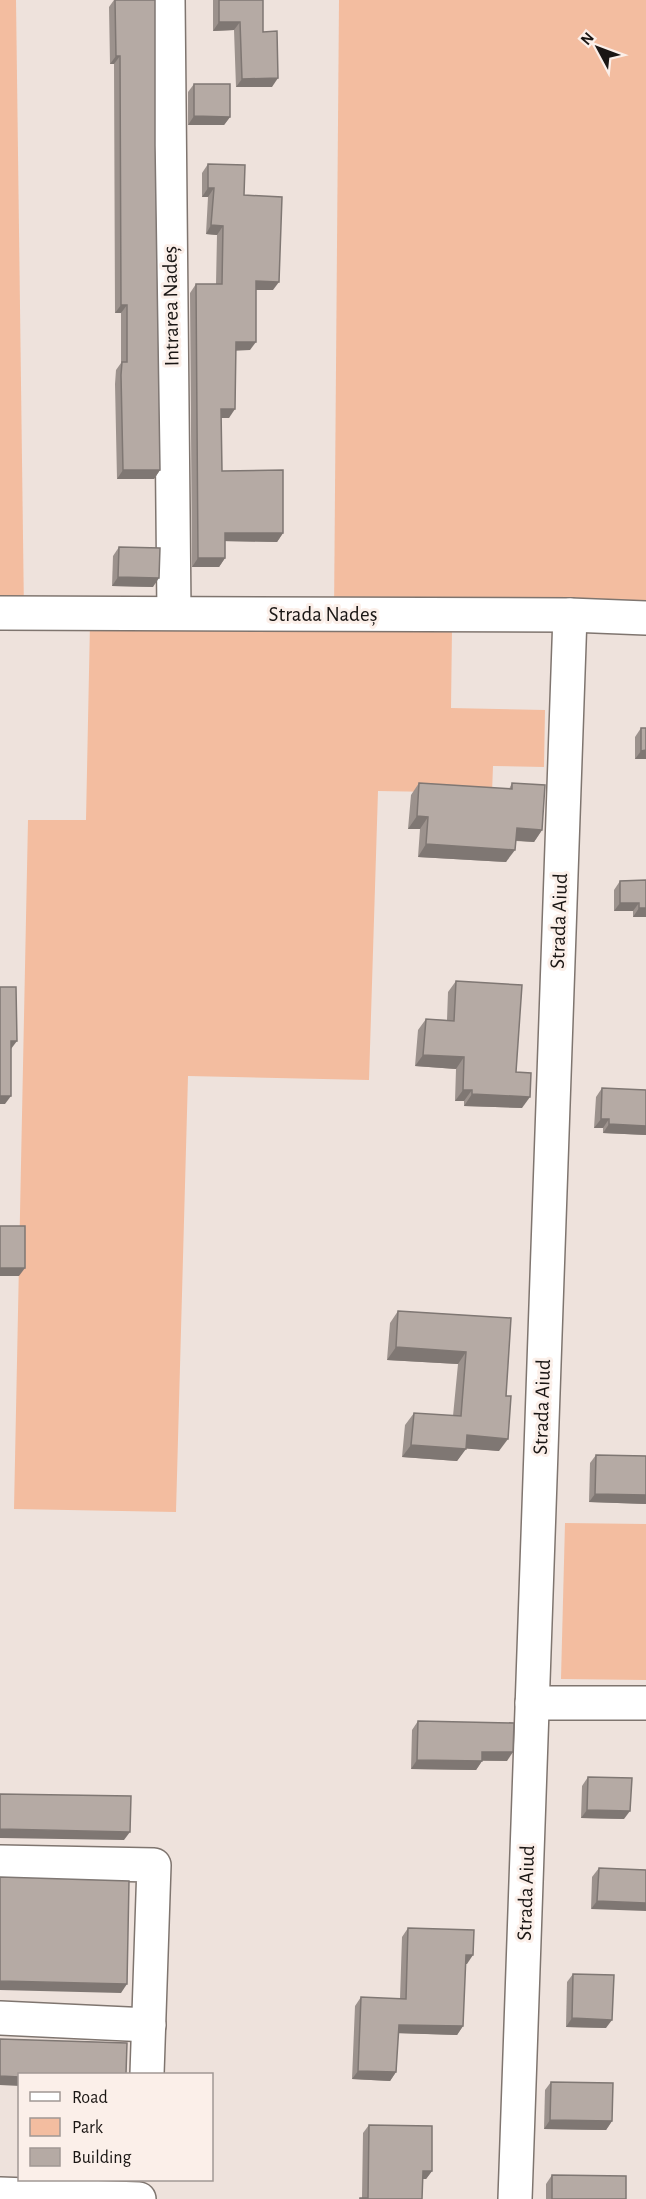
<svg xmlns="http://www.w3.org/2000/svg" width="646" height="2199" viewBox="0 0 646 2199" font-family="'Alegreya Sans',sans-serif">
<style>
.green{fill:#f3bda0}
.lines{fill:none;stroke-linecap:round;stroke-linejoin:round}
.minor-casing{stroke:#7f756f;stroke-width:36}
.minor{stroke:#fff;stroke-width:33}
.wall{fill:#9c928d}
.shaded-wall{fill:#7f7773}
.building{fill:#b5aaa4;stroke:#7f7773;stroke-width:1.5}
.labels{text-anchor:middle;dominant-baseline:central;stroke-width:6;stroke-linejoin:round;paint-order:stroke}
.street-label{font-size:21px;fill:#1a1614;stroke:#fbefe9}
</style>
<rect width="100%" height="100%" fill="#eee2dc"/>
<g class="green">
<polygon points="0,0 16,0 24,613 0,613"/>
<polygon points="339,0 646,0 646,613 334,614"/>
<polygon points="90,623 452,629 451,708 545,710 544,767 493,766 492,793 378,791 369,1080 188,1076 176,1512 14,1509 28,820 86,820"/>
<polygon points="565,1523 646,1524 646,1680 561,1679"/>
</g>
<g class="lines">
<g class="minor-casing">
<g id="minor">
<polyline points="168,0 174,613"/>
<polyline points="0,613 570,615 646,618"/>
<polyline points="532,1703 646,1703"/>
<polyline points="0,1862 154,1865 147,2074"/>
<polyline points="0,2018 149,2025"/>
<polyline points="0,2194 139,2199"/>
<polyline points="515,2199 570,615"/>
</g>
</g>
<use href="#minor" class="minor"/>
</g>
<g class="wall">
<polygon points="114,0 155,0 155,145 160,470 154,479 117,479 115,384 116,370 121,363 121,313 115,313 114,64 110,64 109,7"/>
<polygon points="213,0 263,0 263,32 272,87 236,87 234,30 213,31"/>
<polygon points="194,84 230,117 224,125 188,125 188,92"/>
<polygon points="208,164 244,195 273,290 256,290 250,350 236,350 229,418 221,418 222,471 283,533 277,542 225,541 225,558 219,567 192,567 190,293 196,284 216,284 217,235 206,234 208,197 202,197 202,173"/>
<polygon points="119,547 153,587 112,586 113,556"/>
<polygon points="641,728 646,728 646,759 635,759 635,737"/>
<polygon points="419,783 509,789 512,783 542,830 534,842 516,841 506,862 418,857 420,829 408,829 411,795"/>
<polygon points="646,880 646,917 633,917 633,911 614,911 614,890 620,881"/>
<polygon points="456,981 516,1072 522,1108 464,1106 464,1101 455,1101 456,1069 415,1066 418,1030 426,1019 447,1020 448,992"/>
<polygon points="602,1088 646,1090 646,1135 603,1133 603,1128 594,1128 596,1097"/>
<polygon points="398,1311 511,1318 499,1451 466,1448 457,1461 402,1457 405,1425 414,1413 453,1416 458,1364 387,1360 390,1323"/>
<polygon points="596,1455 646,1456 646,1504 589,1502 590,1463"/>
<polygon points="418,1721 507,1761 482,1761 476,1770 411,1769 412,1730"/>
<polygon points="588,1777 624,1819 581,1818 582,1786"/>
<polygon points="599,1868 646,1870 591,1909 592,1877"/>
<polygon points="408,1928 467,1964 465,1964 463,2026 457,2035 398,2033 396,2072 390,2081 352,2079 355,2006 361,1997 400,1999 402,1937"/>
<polygon points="573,1974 606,2028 566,2027 567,1982"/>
<polygon points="551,2082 612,2121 606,2130 544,2129 545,2090"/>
<polygon points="369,2125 432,2171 426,2179 422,2179 422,2199 359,2199 360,2198 362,2198 363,2133"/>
<polygon points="552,2175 626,2199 546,2199 546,2184"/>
</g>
<g class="shaded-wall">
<polygon points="219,22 240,22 234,30 213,31"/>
<polygon points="116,56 120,56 114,64 110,64"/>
<polygon points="278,78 272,87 236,87 242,79"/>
<polygon points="194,116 230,117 224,125 188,125"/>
<polygon points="208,188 214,188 208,197 202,197"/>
<polygon points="211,225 223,226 217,235 206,234"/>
<polygon points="256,281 279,282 273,290 250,290"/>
<polygon points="121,305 127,305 121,313 115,313"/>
<polygon points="236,342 256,342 250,350 230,351"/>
<polygon points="221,409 235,409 229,418 215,418"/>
<polygon points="123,470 160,470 154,479 117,479"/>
<polygon points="225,533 283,533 277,542 219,541"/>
<polygon points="198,558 225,558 219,567 192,567"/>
<polygon points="118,577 159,578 153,587 112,586"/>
<polygon points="646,750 646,759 635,759 641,751"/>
<polygon points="417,816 428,817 420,829 408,829"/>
<polygon points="517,828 542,830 534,842 508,840"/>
<polygon points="426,844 515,850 506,862 418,857"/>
<polygon points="620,903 639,903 633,911 614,911"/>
<polygon points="639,908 646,908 646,917 633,917"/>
<polygon points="11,1041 17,1041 11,1049"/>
<polygon points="423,1055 464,1057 456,1069 415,1066"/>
<polygon points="463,1090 472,1090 464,1101 455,1101"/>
<polygon points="472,1094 530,1097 522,1108 464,1106"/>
<polygon points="0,1096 11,1096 5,1104 0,1104"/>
<polygon points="601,1119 609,1119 603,1128 594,1128"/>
<polygon points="609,1124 646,1126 646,1135 603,1133"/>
<polygon points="0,1268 25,1268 19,1276 0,1276"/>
<polygon points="396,1347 466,1352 458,1364 387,1360"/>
<polygon points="467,1435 508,1439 499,1451 458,1448"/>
<polygon points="411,1445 466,1449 457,1461 402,1457"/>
<polygon points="595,1494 646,1495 646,1504 589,1502"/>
<polygon points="482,1752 513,1752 507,1761 476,1760"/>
<polygon points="417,1760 482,1761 476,1770 411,1769"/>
<polygon points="587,1810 630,1811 624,1819 581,1818"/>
<polygon points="0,1829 130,1832 124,1840 0,1838"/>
<polygon points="597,1901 646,1903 646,1911 591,1909"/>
<polygon points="466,1955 473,1955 467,1964 460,1964"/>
<polygon points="0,1981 127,1984 121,1993 0,1990"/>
<polygon points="572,2018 612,2020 606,2028 566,2027"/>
<polygon points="399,2025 463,2026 457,2035 393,2033"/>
<polygon points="358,2071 396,2072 390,2081 352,2079"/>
<polygon points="0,2076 20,2077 20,2086 0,2085"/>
<polygon points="550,2120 612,2121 606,2130 544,2129"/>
<polygon points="423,2171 432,2171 426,2179 417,2179"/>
</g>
<g class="building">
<polygon points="115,0 155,0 155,145 160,470 123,470 121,375 122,362 127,362 127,305 121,305 120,56 116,56"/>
<polygon points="219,0 263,0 263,32 277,31 278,78 242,79 240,22 219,22"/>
<polygon points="194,84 230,84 230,117 194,116"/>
<polygon points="208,164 245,165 244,195 282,197 279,282 256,281 256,342 236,342 235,409 221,409 222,471 283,470 283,533 225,533 225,558 198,558 196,284 222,284 223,226 211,225 214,188 208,188"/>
<polygon points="119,547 160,548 159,578 118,577"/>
<polygon points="641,728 646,728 646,750 641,751"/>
<polygon points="419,783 512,789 512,783 545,785 542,830 517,828 515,850 426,844 428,817 417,816"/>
<polygon points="646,880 646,908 639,908 639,903 620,903 620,881"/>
<polygon points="456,981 522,985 516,1072 531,1073 530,1097 472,1094 472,1090 463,1090 464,1057 423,1055 426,1019 454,1021"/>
<polygon points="0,987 16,987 17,1041 11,1041 11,1096 0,1096"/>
<polygon points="602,1088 646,1090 646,1126 609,1124 609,1119 601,1119"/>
<rect x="0" y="1226" width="25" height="42"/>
<polygon points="398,1311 511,1318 506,1396 511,1396 508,1439 467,1435 466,1449 411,1445 414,1413 461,1416 466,1352 396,1347"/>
<polygon points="596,1455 646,1456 646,1495 595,1494"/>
<polygon points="418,1721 514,1723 513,1752 482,1752 482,1761 417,1760"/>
<polygon points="588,1777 632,1778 630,1811 587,1810"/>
<polygon points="0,1794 131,1796 130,1832 0,1829"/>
<polygon points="599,1868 646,1870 646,1903 597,1901"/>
<polygon points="0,1877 129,1881 127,1984 0,1981"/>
<polygon points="408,1928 474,1930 473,1955 466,1955 463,2026 399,2025 396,2072 358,2071 361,1997 406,1999"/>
<polygon points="573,1974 614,1975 612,2020 572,2018"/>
<polygon points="0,2039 127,2043 126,2074 20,2074 20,2077 0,2076"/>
<polygon points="551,2082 613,2083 612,2121 550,2120"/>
<polygon points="369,2125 432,2126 432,2171 423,2171 422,2199 360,2199 360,2198 368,2198"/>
<polygon points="552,2175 626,2176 626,2199 552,2199"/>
</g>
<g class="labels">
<g class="street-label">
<text transform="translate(171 306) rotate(-91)">Intrarea Nadeș</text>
<text x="323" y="614">Strada Nadeș</text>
<text transform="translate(559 921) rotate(-88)">Strada Aiud</text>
<text transform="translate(542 1407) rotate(-88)">Strada Aiud</text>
<text transform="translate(526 1893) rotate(-88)">Strada Aiud</text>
</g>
</g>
<rect x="18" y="2073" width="195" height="108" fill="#fbefe9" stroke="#a19894" stroke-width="1.5"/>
<rect x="30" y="2092" width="30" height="9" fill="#ffffff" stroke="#a19894" stroke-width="1.5"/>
<text x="72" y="2103" font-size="18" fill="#1a1614">Road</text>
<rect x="30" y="2118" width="30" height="18" fill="#f3bda0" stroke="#a19894" stroke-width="1.5"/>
<text x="72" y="2133" font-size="18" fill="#1a1614">Park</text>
<rect x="30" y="2148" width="30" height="18" fill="#b5aaa4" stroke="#a19894" stroke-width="1.5"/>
<text x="72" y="2163" font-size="18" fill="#1a1614">Building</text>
<g transform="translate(598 48) rotate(311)" stroke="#fbefe9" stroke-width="4.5" paint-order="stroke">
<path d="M0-4.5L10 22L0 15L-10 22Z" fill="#1a1614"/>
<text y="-9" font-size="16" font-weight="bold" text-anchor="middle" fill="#1a1614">N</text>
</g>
</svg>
